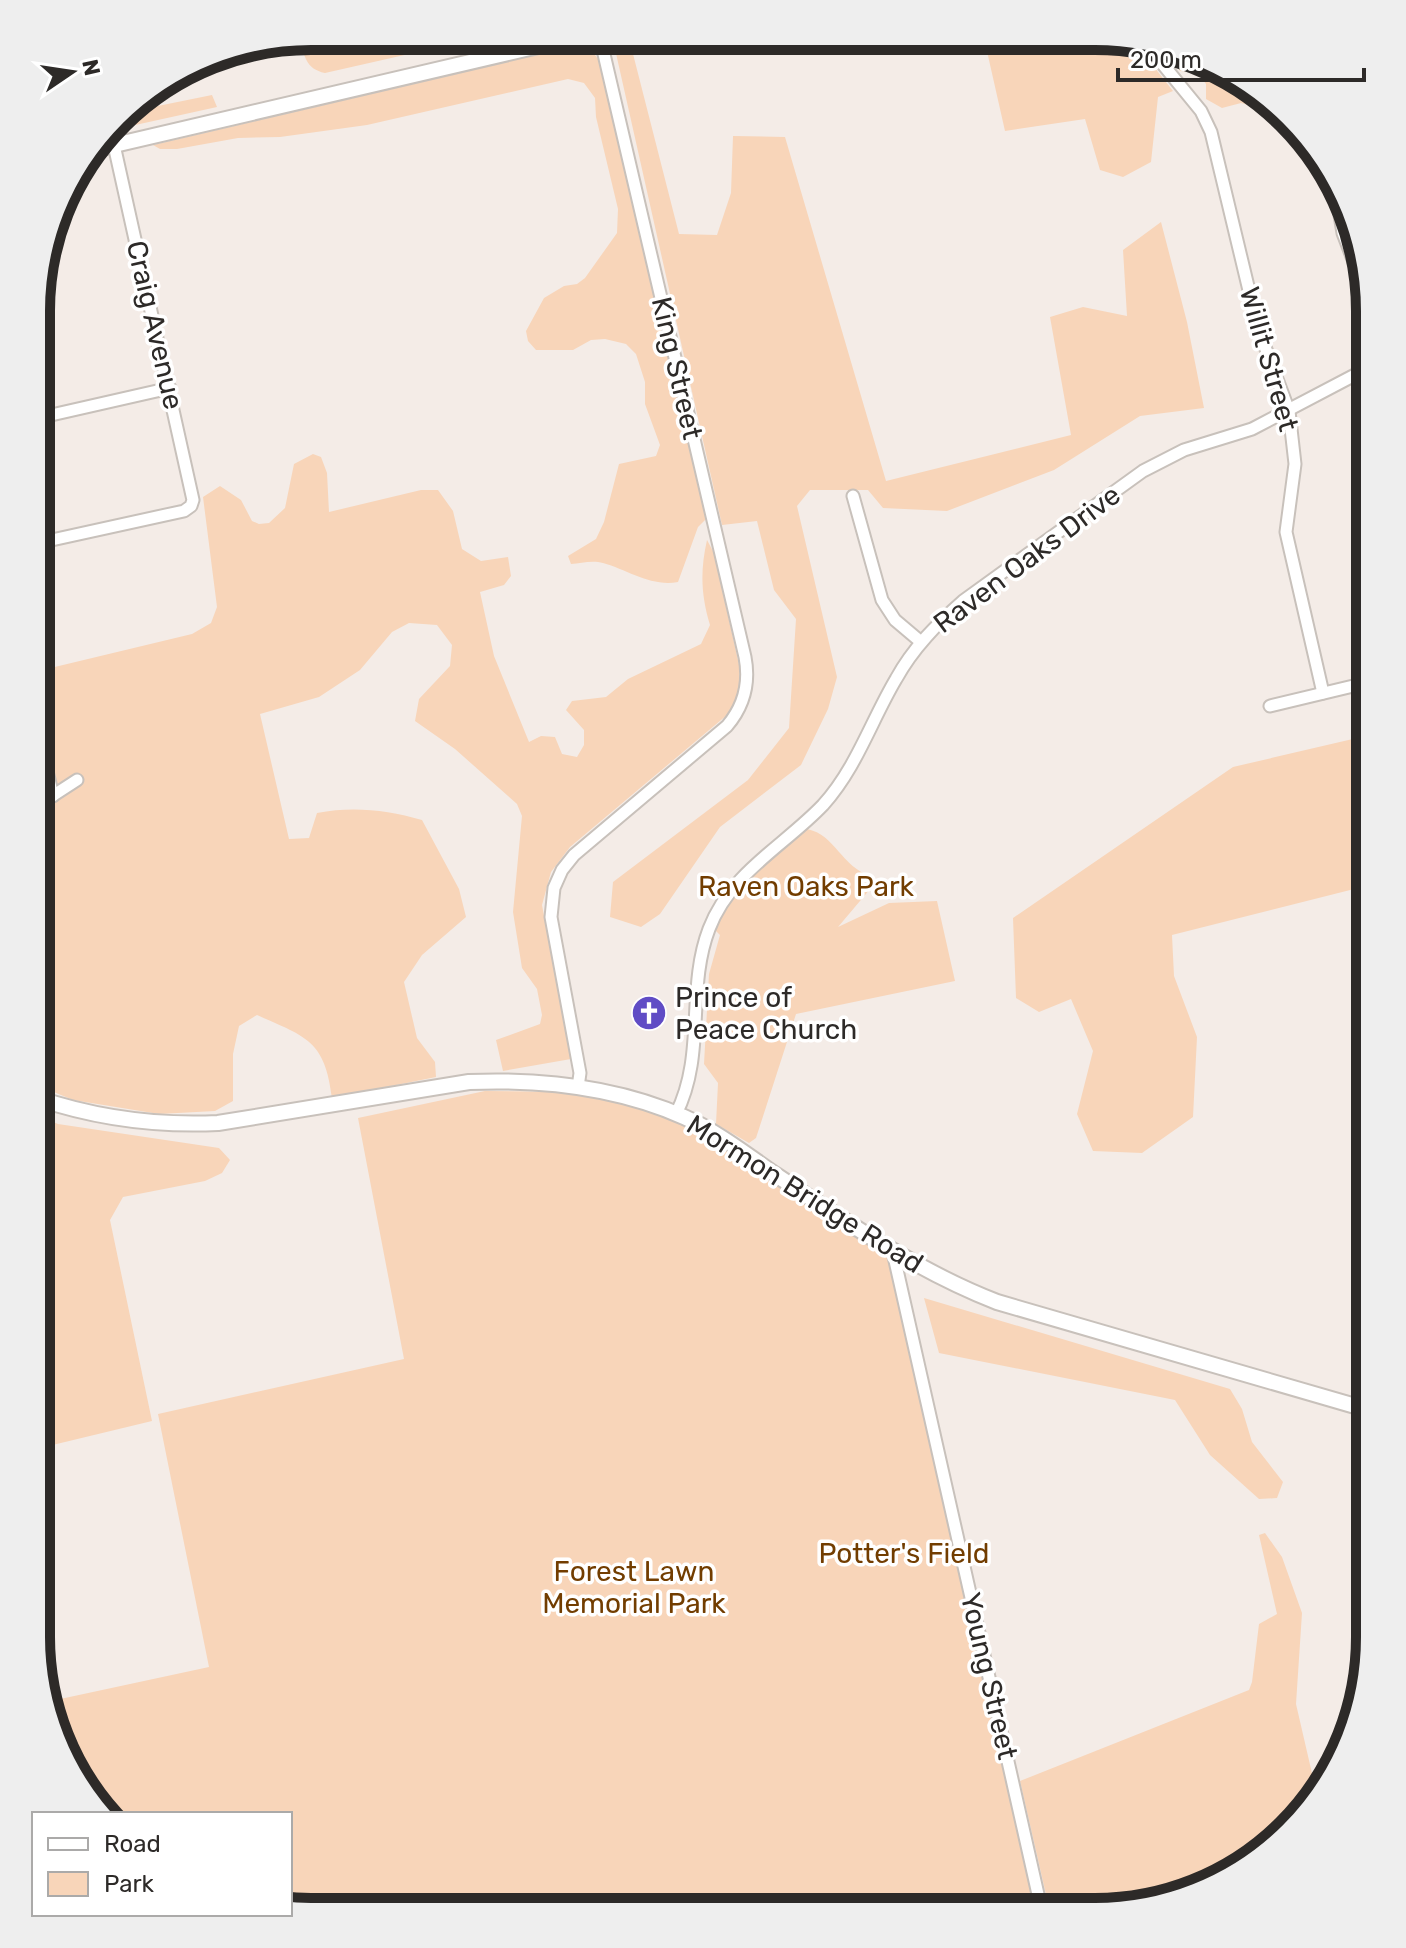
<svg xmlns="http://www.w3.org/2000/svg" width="1406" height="1948" viewBox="0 0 1406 1948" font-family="Rubik,sans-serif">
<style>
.green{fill:#f8d5b9}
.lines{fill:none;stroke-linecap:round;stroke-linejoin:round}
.minor-casing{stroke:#c8c1bb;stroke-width:15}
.major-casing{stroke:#c8c1bb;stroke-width:18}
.minor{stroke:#fff;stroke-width:11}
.major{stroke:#fff;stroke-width:14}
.labels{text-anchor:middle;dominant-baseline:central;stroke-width:7;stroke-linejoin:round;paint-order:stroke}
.street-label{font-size:28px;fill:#2d2a28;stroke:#fff}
.park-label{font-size:28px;fill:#723d00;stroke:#fff}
.poi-label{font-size:28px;fill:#2d2a28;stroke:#fff;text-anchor:start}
.rim{fill:none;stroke:#2d2a28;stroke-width:10}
</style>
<rect width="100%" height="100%" fill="#f4ece7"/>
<g class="green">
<path d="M311 36 484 37 325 73C306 69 304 56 300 38Z"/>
<polygon points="625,37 678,37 632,50 679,234 717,235 731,193 733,136 785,137 886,481 1071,435 1050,317 1083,307 1127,316 1123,250 1161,222 1187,322 1204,408 1140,416 1054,470 947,511 883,508 868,490 810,490 797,506 837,677 828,709 801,765 720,827 660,914 641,927 610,917 613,882 748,780 789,728 796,619 774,590 757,521 722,525 613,40"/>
<polygon points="984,38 1132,39 1173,91 1158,97 1151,162 1123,177 1100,170 1085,119 1005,131"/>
<path d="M582 44 587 45 602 64 707 518 698 527 678 582C651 587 628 570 603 563 593 560 581 563 571 564L568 556 596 539 604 522 619 464 656 456 660 445 645 404V382L636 354 626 344 605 339 591 340 573 350H536L528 341 526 331 544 298 564 286 577 284 585 278 617 233 618 209 596 117 595 98 584 83 568 79 367 125 280 137 238 138 177 149H160L153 145Z"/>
<polygon points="1169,54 1262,93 1279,113 1241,103 1222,108 1206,99 1206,84 1197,72 1180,71"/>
<polygon points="212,95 217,107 108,131 127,108 143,109"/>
<path d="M313 454 321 457 327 473 329 512 421 490H438L453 511 462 549 481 561 508 557 511 576 504 585 480 592 494 656 529 742 541 736 555 737 562 754 577 757 584 745V730L566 710 572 701 606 697 628 679 701 644 710 625C701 595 700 571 707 540L714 553 740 669 739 697 727 715 570 847 551 872 542 905 571 1059 503 1071 496 1040 540 1024 542 1015 537 989 522 968 513 912 522 816 517 804 455 749 415 721 419 699 450 666 452 645 437 625 409 623 392 632 360 670 319 697 260 714 289 839 309 838 317 813C353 806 387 810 422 820L459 889 466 917 422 955 404 982 417 1038 435 1062 436 1077 332 1098C325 1040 306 1037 257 1015L239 1026 233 1054V1101L215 1111 159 1114 73 1100 37 1085 38 671 192 634 211 623 217 607 203 497 220 486 241 500 252 521 259 524 269 523 285 508 294 464Z"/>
<polygon points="1370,735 1370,885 1172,935 1174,976 1197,1037 1193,1117 1142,1153 1093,1151 1077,1114 1093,1051 1071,999 1039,1012 1016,998 1013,918 1233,767"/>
<path d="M807 829C836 835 841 867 871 876V888L838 927 889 903 937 901 955 981 796 1014 756 1138 749 1143 716 1124 718 1083 704 1064 709 974 720 935 714 929C736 882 768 858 807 829Z"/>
<polygon points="485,1091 566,1092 632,1105 702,1132 890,1258 1037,1912 290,1910 290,1814 113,1814 64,1758 51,1701 209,1667 158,1414 404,1359 358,1118"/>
<polygon points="37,1115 58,1124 219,1148 230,1160 222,1173 205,1181 123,1197 110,1220 152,1421 36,1449"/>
<polygon points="924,1298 1230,1389 1242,1409 1252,1442 1283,1482 1277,1498 1259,1499 1210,1455 1175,1400 939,1353"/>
<polygon points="1265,1533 1282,1557 1302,1613 1296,1704 1317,1795 1216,1884 1095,1912 1050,1912 1020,1781 1249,1690 1252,1682 1259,1624 1277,1614 1259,1535"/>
</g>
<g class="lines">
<g class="minor-casing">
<g id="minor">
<polyline points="1147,45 1201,111 1211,132 1258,328 1289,411 1295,464 1286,532 1323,693"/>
<polyline points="1334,180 1343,233 1365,291"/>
<polyline points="38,418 170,388"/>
<polyline points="853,496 882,600 895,620 921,642"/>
<polyline points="38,543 184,511 191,506 193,500 114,145"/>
<polyline points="1270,706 1370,682"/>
<polyline points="38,734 53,796"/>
<polyline points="37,806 77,780"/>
<path d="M578 1087 580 1073 551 917 554 888 562 870 574 855 727 726C744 706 750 683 745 657L600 37"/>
<path d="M676 1114C706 1055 686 989 709 929 730 873 784 846 823 805 857 767 871 721 896 679 913 648 937 624 963 601L1143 471 1184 450 1252 429 1370 367"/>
<polyline points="893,1252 1042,1912"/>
</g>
</g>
<g class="major-casing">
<g id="major">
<polyline points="93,150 577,37"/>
<path d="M37 1098C96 1118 155 1126 218 1123L469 1082C542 1079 616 1087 684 1117 716 1131 747 1155 776 1175 848 1223 917 1271 997 1302L1369 1410"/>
</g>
</g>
<use href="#minor" class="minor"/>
<use href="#major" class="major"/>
</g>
<defs>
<g id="church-disc" transform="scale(1.8)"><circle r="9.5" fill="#604cc5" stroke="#fff"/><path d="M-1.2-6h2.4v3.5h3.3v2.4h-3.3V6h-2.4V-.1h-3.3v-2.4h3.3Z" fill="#fff"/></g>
</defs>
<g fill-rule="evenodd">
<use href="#church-disc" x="649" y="1013"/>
</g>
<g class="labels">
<g class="street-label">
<text transform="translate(155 325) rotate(77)">Craig Avenue</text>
<text transform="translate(1269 359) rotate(74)">Willit Street</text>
<text transform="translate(677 368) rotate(77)">King Street</text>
<text transform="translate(1027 559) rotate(-37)">Raven Oaks Drive</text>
<text transform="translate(805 1194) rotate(32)">Mormon Bridge Road</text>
<text transform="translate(989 1676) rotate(77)">Young Street</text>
</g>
<g class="park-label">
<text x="806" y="886">Raven Oaks Park</text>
<text x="904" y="1553">Potter's Field</text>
<text x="634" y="1571">Forest Lawn<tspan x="634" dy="32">Memorial Park</tspan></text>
</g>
<g class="poi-label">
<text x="675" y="997">Prince of<tspan x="675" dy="32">Peace Church</tspan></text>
</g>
</g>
<path d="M0 0H1406V1948H0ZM311 50H1095A261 261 0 0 1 1356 311V1637A261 261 0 0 1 1095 1898H311A261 261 0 0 1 50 1637V311A261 261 0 0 1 311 50Z" fill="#eee" fill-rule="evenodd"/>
<path class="rim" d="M311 50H1095A261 261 0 0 1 1356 311V1637A261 261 0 0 1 1095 1898H311A261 261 0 0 1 50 1637V311A261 261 0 0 1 311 50Z"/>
<rect x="32" y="1812" width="260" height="104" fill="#ffffff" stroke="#abaaa9" stroke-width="2"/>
<rect x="48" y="1838" width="40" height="12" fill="#ffffff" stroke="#abaaa9" stroke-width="2"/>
<text x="104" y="1852" font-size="24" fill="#2d2a28">Road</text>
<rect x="48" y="1872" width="40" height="24" fill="#f8d5b9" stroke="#abaaa9" stroke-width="2"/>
<text x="104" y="1892" font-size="24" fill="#2d2a28">Park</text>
<g transform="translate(72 72) rotate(77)" stroke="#ffffff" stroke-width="6" paint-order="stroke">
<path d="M0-6L14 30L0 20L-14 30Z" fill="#2d2a28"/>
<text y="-12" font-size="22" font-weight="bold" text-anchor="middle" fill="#2d2a28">N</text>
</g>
<path d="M1118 68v12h246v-12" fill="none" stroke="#2d2a28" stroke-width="4"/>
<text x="1130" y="68" font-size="24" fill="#2d2a28" stroke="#ffffff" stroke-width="6" paint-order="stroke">200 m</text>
</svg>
